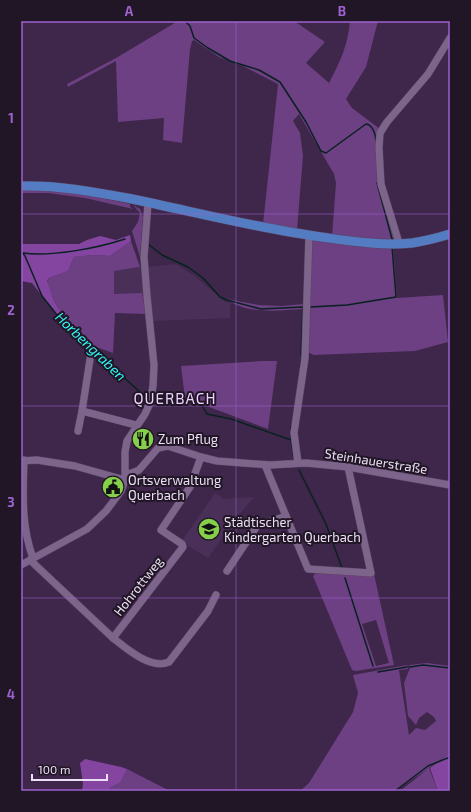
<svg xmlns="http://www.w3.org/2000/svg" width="471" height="812" viewBox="0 0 471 812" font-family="'Exo 2',sans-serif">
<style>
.built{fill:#4a2f58}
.green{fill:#6d3f83;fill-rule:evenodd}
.forest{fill:#8445a1}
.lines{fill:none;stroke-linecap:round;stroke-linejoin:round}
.stream{stroke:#082120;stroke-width:1.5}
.minor-casing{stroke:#594562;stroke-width:8}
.major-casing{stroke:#594562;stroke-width:10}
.minor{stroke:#7d648b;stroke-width:7}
.major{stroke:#547cc3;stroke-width:9}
.grid{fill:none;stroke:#9d62cf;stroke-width:1;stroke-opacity:0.55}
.labels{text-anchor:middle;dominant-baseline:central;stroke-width:4;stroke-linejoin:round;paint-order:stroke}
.poi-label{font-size:13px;fill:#eddff5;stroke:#201625;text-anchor:start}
.street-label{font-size:13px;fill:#eddff5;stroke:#201625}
.water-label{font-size:14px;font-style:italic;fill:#30f8f6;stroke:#201625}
.quarter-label{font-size:15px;letter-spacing:1px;fill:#eed2fe;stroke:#201625}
.neatline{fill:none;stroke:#9d62cf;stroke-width:1.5}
.grid-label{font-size:13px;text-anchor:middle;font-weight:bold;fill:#9d62cf}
</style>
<rect width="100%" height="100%" fill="#3e274a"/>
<g class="built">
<polygon points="176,264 196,277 225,302 232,303 230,306 230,318 153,321 146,314 114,294 113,270"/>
<polygon points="215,493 224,499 254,497 237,517 208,558 181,542"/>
</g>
<g class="green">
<path d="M178 21H279L281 22 283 21H294L325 42 306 63 329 83C340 62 348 45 350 21H378L366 67 346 99 352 108 380 129 377 152 394 233 393 238 390 241 332 236 336 183 334 174 299 114 293 121 300 133 303 156 297 230 263 224 278 84 243 66 219 57 194 40 192 41 190 49 182 143 163 140 164 118 118 122 116 61 68 87 67 84 116 58Z"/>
<polygon points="21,188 78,193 130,204 130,207 133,209 85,198 48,193 21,193"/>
<polygon points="133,205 140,209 143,217 140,257 132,231 138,222 140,213"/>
<polygon points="313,239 393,246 397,298 443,295 448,342 415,351 314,355 307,352 311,241"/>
<polygon points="131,241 140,267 114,271 114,294 142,293 146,314 115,313 113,353 96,347 63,315 54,301 47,282 49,278 68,271 74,257 93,255 110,256"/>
<path d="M227 299 259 305 282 306 303 304 302 309C279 311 244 314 227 299Z"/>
<polygon points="263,361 277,361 268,429 185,398 181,366"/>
<path d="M316 573 374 574 394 665 356 671 352 670 313 576ZM376 620 389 663 376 666 362 624Z"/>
<polygon points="427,663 450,666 450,753 429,768 438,791 400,791 429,768 395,791 300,791 309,783 353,712 358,693 353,675 407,665 408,669 399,670 409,735 416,728 425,730 436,721 434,717 427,712 419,718 416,725 408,716 404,683 410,668 409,665"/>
<polygon points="127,769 170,791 108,791 111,787 120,783"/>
</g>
<g class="forest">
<polygon points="130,235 131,241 110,256 93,255 74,257 68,271 49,278 47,281 54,301 63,315 96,347 85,344 68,329 32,283 21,281 21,242 23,244 79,244 87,240 100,236 116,240"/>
<polygon points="450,753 450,791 438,791 430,768"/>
<polygon points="85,759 121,767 127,769 120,783 111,787 108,791 82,791 83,784 80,763"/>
</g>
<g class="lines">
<g class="stream">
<path d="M185 21 190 26 194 38 208 48 230 61 259 70 280 82 306 122 321 151 326 153 366 124C373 125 375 133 376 140"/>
<polyline points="377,183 392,239"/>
<polyline points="148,244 162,255 188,267 203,278 220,297 227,300 261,309 303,307 301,355"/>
<polyline points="21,251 25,256 42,296 65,325 92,348 143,395"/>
<path d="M23 253C51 257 98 248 125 239"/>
<polyline points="310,307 347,305 396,297 392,246"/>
<polyline points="300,367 301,361"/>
<polyline points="154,401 173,406 190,398 199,400 207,414 231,419 291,440 294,458"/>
<polyline points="291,440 291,426"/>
<polyline points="299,470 326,524 342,568"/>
<polyline points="345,578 373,666"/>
<polyline points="410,667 423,665 450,668"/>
<polyline points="378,672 407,667"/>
<polyline points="395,791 428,766 450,757"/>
</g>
<g class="minor-casing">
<g id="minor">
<polyline points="399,243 381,184 379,148 380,133 387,122 428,74 450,38"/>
<polyline points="91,353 82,411 136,425"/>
<polyline points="78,431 82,411"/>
<path d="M24 460C23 494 21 526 33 558"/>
<polyline points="21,461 37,460 75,466 125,480"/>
<polyline points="298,463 294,433 305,358 309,235"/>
<polyline points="265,465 286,516 308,569 371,573 348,467"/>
<polyline points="126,474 132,473 139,470 158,448 168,446 201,457 217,461 270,465 306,463 348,467 450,485"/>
<polyline points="30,560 113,638 183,547 182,544 161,530 190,487 201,457"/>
<polyline points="21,565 87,529 106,511 121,491 125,480 125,452 127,441 145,414 150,403 153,386 154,365 147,296 144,257 148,203"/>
<polyline points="227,571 257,526 286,516"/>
<path d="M113 638C127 649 151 670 169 662L208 611 216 595"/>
</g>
</g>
<g class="major-casing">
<path id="major" d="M21 186C59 185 95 192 132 199 195 212 257 228 321 237 351 241 381 246 412 243 425 241 437 238 450 234"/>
</g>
<use href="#minor" class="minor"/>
<use href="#major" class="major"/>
</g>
<path class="grid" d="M236 21V791M21 214H450M21 406H450M21 598H450"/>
<defs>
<g id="restaurant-disc" transform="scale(1.15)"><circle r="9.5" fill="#86cf4b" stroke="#201625"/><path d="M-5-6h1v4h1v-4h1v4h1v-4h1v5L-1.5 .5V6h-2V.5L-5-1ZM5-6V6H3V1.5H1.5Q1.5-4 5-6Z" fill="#111"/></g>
<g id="civic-disc" transform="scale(1.15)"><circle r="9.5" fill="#86cf4b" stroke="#201625"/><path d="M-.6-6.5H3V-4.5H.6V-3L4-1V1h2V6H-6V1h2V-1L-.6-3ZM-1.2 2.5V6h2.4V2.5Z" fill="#111"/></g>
<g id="school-disc" transform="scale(1.15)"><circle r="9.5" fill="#86cf4b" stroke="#201625"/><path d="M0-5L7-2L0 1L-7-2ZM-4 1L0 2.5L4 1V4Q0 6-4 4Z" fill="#111"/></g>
</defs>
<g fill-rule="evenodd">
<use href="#restaurant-disc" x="143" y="439"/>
<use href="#civic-disc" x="113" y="487"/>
<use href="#school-disc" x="209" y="529"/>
</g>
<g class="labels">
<g class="poi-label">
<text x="158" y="439">Zum Pflug</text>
<text x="128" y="480">Ortsverwaltung<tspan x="128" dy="15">Querbach</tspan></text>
<text x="224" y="522">Städtischer<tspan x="224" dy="15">Kindergarten Querbach</tspan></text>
</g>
<g class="street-label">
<text transform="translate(376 461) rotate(9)">Steinhauerstraße</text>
<text transform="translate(138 586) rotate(-52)">Hohrottweg</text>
</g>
<g class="water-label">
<text transform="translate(91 346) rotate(44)">Horbengraben</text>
</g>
<g class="quarter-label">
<text x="175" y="398">QUERBACH</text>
</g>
</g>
<rect width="471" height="812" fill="none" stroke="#201625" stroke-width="44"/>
<path d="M32 774v6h75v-6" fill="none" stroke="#eddff5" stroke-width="2"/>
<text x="38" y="774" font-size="12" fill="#eddff5" stroke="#201625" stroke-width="3" paint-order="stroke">100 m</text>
<rect x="22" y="22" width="427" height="768" class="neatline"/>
<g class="grid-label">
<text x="129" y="16">A</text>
<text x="342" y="16">B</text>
<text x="11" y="123">1</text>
<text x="11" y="315">2</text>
<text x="11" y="507">3</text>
<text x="11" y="699">4</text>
</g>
</svg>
